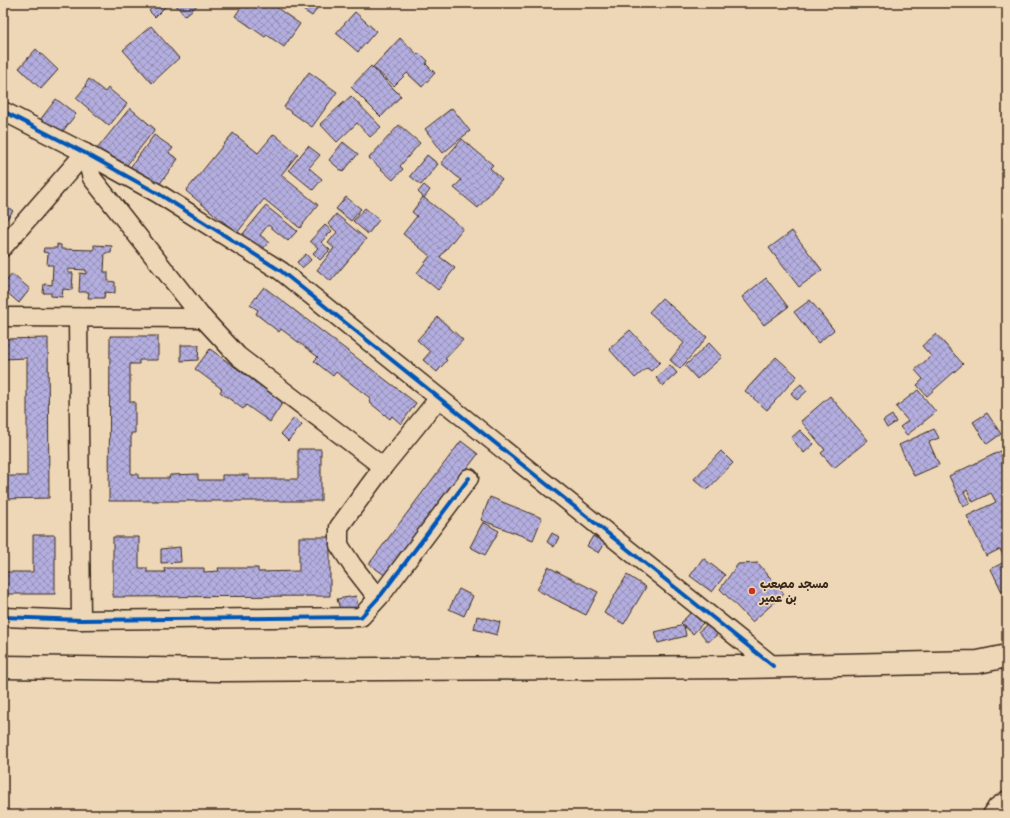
<svg xmlns="http://www.w3.org/2000/svg" width="1010" height="818" viewBox="0 0 1010 818" font-family="'Balsamiq Sans','Playpen Sans Arabic',sans-serif">
<style>
.building{fill:url(#building-cross-hatch);stroke:#3b2a1e}
.lines{fill:none;stroke-linecap:round;stroke-linejoin:round}
.minor-casing{stroke:#3b2a1e;stroke-width:21}
.secondary-casing{stroke:#3b2a1e;stroke-width:25}
.minor{stroke:#eed7b6;stroke-width:18}
.secondary{stroke:#eed7b6;stroke-width:22}
.cycleway-casing{stroke:#eed7b6;stroke-width:6}
.cycleway{stroke:#0057b8;stroke-width:4}
.poi-dot{fill:#c8321e;stroke:#eed7b6;stroke-width:1.5}
.labels{text-anchor:middle;dominant-baseline:central;stroke-width:3.5;stroke-linejoin:round;paint-order:stroke}
.poi-label{font-size:12px;font-weight:bold;fill:#3b2a1e;stroke:#eed7b6;text-anchor:start}
</style>
<defs>
<pattern id="building-cross-hatch" width="8" height="8" patternUnits="userSpaceOnUse"><rect width="8" height="8" fill="#b3aedf"/><path d="M0 0l8 8M0 8l8-8" fill="none" stroke="#938eb4"/></pattern>
</defs>
<rect width="100%" height="100%" fill="#eed7b6"/>
<filter id="ink" filterUnits="userSpaceOnUse"><feTurbulence type="fractalNoise" baseFrequency=".025" numOctaves="2"/><feDisplacementMap in="SourceGraphic" scale="8" xChannelSelector="R" yChannelSelector="G"/><feConvolveMatrix kernelMatrix="1 2 1 2 8 2 1 2 1" color-interpolation-filters="sRGB"/></filter>
<g filter="url(#ink)">
<g class="building">
<polygon points="156,3 163,3 166,6 155,17 149,11"/>
<polygon points="174,3 200,3 185,16"/>
<polygon points="244,3 270,3 300,24 284,47 267,35 265,37 235,16"/>
<polygon points="304,3 319,3 320,4 312,16 300,8"/>
<polygon points="355,12 376,31 358,52 336,33"/>
<polygon points="151,26 179,58 152,83 123,50"/>
<polygon points="400,38 418,55 420,53 428,61 426,64 435,73 422,87 407,73 394,86 373,67"/>
<polygon points="36,49 58,70 41,89 19,68"/>
<polygon points="371,66 401,96 381,117 351,87"/>
<polygon points="309,72 337,92 312,127 284,107"/>
<polygon points="89,79 105,92 108,88 127,104 109,126 76,98 86,86 85,85"/>
<polygon points="351,96 381,127 370,137 357,123 337,142 320,124"/>
<polygon points="56,99 76,114 60,135 40,120"/>
<polygon points="130,108 155,129 123,170 97,149"/>
<polygon points="452,108 470,131 443,153 425,129"/>
<polygon points="399,125 420,143 400,166 403,169 393,180 369,158"/>
<polygon points="233,133 258,153 274,134 298,154 281,175 318,205 300,228 264,199 237,233 186,191"/>
<polygon points="154,135 173,148 169,153 178,159 156,189 129,169"/>
<polygon points="462,139 493,165 490,168 502,179 478,208 454,188 461,180 441,163"/>
<polygon points="343,142 358,154 343,172 329,160"/>
<polygon points="308,146 320,155 309,168 322,179 313,190 289,170"/>
<polygon points="427,155 438,164 421,185 410,176"/>
<polygon points="424,185 430,190 424,198 418,192"/>
<polygon points="346,197 361,209 351,221 336,209"/>
<polygon points="423,197 463,228 440,257 455,268 438,290 417,273 430,256 403,234 417,216 412,212"/>
<polygon points="3,203 13,211 3,224"/>
<polygon points="266,206 297,231 288,241 268,225 260,235 269,242 261,251 242,235"/>
<polygon points="365,208 379,220 368,234 353,221"/>
<polygon points="336,214 366,239 331,281 317,270 334,248 328,243 337,232 328,224"/>
<polygon points="325,225 332,231 321,242 330,250 320,260 313,253 318,248 310,241"/>
<polygon points="792,231 822,270 799,287 769,248"/>
<polygon points="57,244 61,245 61,249 94,250 94,245 112,246 111,253 105,253 104,272 108,272 108,281 115,282 115,293 105,292 104,298 88,298 89,292 79,292 80,273 86,274 86,270 68,269 68,273 73,273 72,290 63,289 62,297 51,296 51,293 43,293 44,284 52,285 53,265 47,265 48,253 43,252 44,248 57,248"/>
<polygon points="306,254 311,260 302,268 297,262"/>
<polygon points="12,274 30,289 19,303 3,289 3,285"/>
<polygon points="766,278 788,307 764,325 742,297"/>
<polygon points="264,287 416,403 401,424 392,416 390,419 369,402 370,398 336,372 333,376 314,361 318,357 281,329 279,332 256,314 258,310 250,305"/>
<polygon points="662,298 707,337 680,369 670,360 684,343 649,312"/>
<polygon points="810,300 834,330 818,343 794,312"/>
<polygon points="438,317 463,340 445,359 447,360 437,372 423,360 430,352 417,340"/>
<polygon points="630,330 660,362 651,371 647,368 635,378 609,349"/>
<polygon points="936,334 963,364 927,396 917,385 923,379 915,370 931,356 922,346"/>
<polygon points="110,336 158,336 158,360 139,360 139,364 130,364 130,402 135,402 135,433 131,433 131,474 138,474 138,478 169,478 170,475 198,474 198,480 222,480 222,475 249,475 249,479 298,479 298,449 321,449 321,501 109,501"/>
<polygon points="48,338 49,498 3,499 3,476 27,476 27,358 3,359 3,339"/>
<polygon points="709,343 722,357 697,379 685,366"/>
<polygon points="181,345 199,345 198,360 181,361"/>
<polygon points="210,349 283,402 270,422 246,405 243,409 220,392 222,389 195,369"/>
<polygon points="776,357 797,376 767,410 745,391"/>
<polygon points="670,365 677,373 663,386 656,378"/>
<polygon points="801,384 807,391 797,400 791,393"/>
<polygon points="918,390 936,412 907,435 900,427 908,421 896,407"/>
<polygon points="830,396 868,440 834,468 821,453 825,450 801,421"/>
<polygon points="987,413 1001,434 987,444 973,422"/>
<polygon points="892,415 896,422 887,428 883,421"/>
<polygon points="294,418 302,425 288,441 281,434"/>
<polygon points="934,429 939,438 929,442 939,465 914,476 899,445"/>
<polygon points="800,430 814,444 804,453 791,438"/>
<polygon points="461,441 478,454 386,576 369,564"/>
<polygon points="1007,448 1007,589 1002,592 991,569 1006,561 1000,549 986,556 967,516 996,502 991,493 973,502 967,490 964,492 970,503 963,506 949,476"/>
<polygon points="721,451 733,463 707,490 694,479"/>
<polygon points="490,497 542,518 533,540 481,520"/>
<polygon points="483,522 499,531 485,555 470,547"/>
<polygon points="552,533 559,537 554,547 547,542"/>
<polygon points="33,535 55,535 55,594 3,594 3,572 33,572"/>
<polygon points="593,536 605,543 599,553 587,546"/>
<polygon points="113,537 139,537 139,568 147,568 147,572 165,572 164,568 204,568 204,572 219,571 218,568 258,568 258,572 299,571 299,537 330,537 330,596 113,597"/>
<polygon points="180,547 181,562 161,563 161,549"/>
<polygon points="703,558 725,575 712,592 690,576"/>
<polygon points="758,563 784,594 752,622 720,589 738,564"/>
<polygon points="548,567 598,592 586,615 537,590"/>
<polygon points="627,575 646,587 624,624 604,613"/>
<polygon points="459,589 473,596 464,616 449,609"/>
<polygon points="356,596 359,611 342,616 337,599"/>
<polygon points="691,612 703,623 693,634 681,623"/>
<polygon points="477,616 500,622 497,635 474,629"/>
<polygon points="709,623 718,634 708,642 699,631"/>
<polygon points="684,625 686,636 658,643 655,632"/>
</g>
<g class="lines">
<g class="minor-casing">
<g id="minor">
<polyline points="3,111 85,153 159,194 281,271 773,666"/>
<polyline points="85,153 92,178 200,315 238,356 383,467"/>
<polyline points="3,247 85,153"/>
<polyline points="3,317 203,318"/>
<polyline points="78,318 81,620"/>
<polyline points="381,595 373,592 352,565 339,545 339,527 383,467 439,398"/>
<polyline points="3,617 81,620 361,617 381,595 469,478"/>
<polyline points="992,815 997,807 1007,800"/>
</g>
</g>
<g class="secondary-casing">
<polyline id="secondary" points="3,667 222,670 742,667 978,662 1007,656"/>
</g>
<use href="#minor" class="minor"/>
<use href="#secondary" class="secondary"/>
<g class="cycleway-casing">
<g id="cycleway">
<polyline points="3,111 85,153 159,194 281,271 773,666"/>
<polyline points="3,617 81,620 361,617 381,595 469,478"/>
</g>
</g>
<use href="#cycleway" class="cycleway"/>
</g>
</g>
<circle class="poi-dot" cx="752" cy="591" r="4"/>
<g class="labels">
<g class="poi-label">
<text x="760" y="584">مسجد مصعب<tspan x="760" dy="14">بن عمير</tspan></text>
</g>
</g>
<rect width="1010" height="818" fill="none" stroke="#eed7b6" stroke-width="16"/>
<rect x="8" y="8" width="994" height="802" fill="none" stroke="#3b2a1e" stroke-width="1.5" filter="url(#ink)"/>
</svg>
